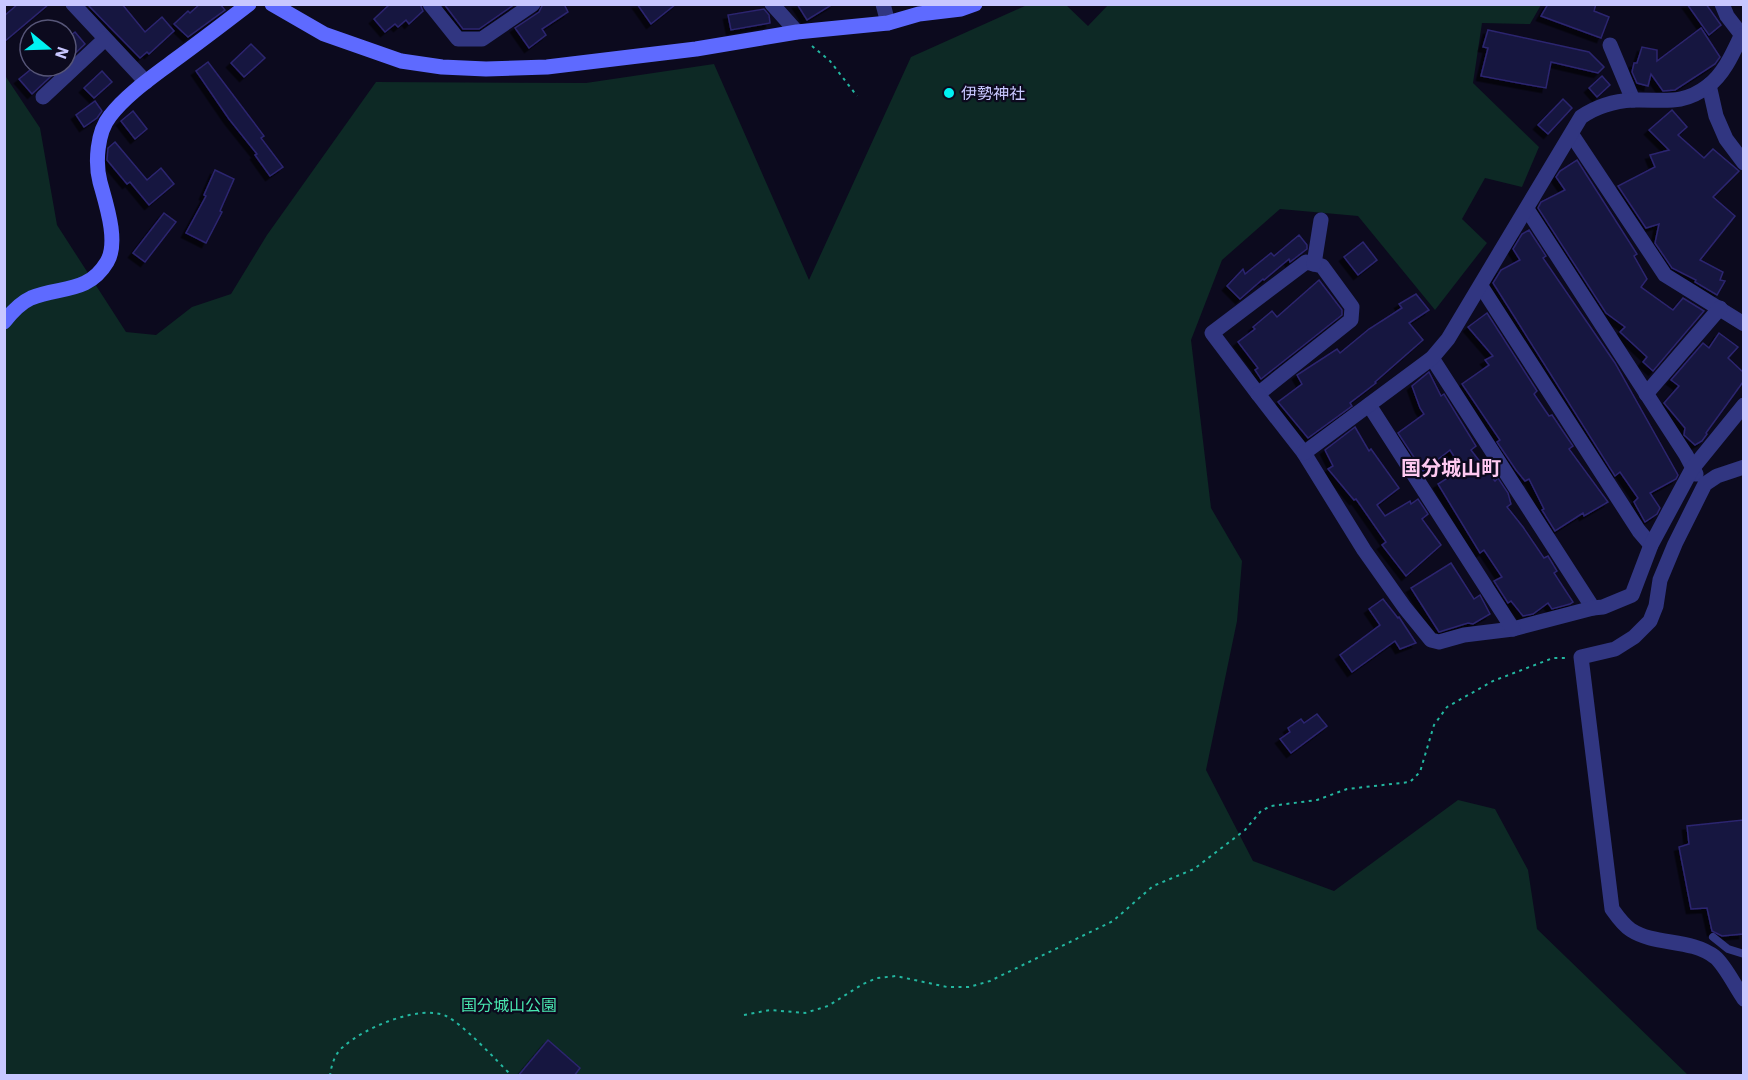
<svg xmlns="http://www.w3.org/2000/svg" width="1748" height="1080" viewBox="0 0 1748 1080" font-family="'IBM Plex Sans','Noto Sans JP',sans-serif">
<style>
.green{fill:#0d2925}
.building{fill:#191541;stroke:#2c256f;stroke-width:1.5;filter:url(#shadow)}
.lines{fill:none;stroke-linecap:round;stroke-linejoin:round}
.path{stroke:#23b7a0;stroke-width:2;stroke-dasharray:3 4.5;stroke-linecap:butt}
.lane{stroke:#313681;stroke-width:8}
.street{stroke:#313681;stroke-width:15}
.secondary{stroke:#5e6aff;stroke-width:15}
.poi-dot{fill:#00f2f2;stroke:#0c0a1e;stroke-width:2}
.labels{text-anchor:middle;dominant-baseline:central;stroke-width:4.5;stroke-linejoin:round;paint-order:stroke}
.poi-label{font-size:16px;fill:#c8c7ff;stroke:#0c0a1e;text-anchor:start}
.park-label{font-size:16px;fill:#4ae8b1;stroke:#0c0a1e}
.quarter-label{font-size:20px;font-weight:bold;fill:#ffc9f1;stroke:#0c0a1e}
</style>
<defs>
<filter id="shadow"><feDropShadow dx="-4.5" dy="4.5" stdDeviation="0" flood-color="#0009"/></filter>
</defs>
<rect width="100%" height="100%" fill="#0c0a1e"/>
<polygon class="green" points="1109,4 1541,5 1530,24 1482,23 1473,83 1539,147 1522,187 1485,178 1462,219 1487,243 1435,310 1358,216 1280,209 1222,260 1191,340 1211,508 1242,561 1237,621 1206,770 1253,861 1334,891 1458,800 1495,809 1528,870 1537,929 1688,1075 5,1075 4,74 40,128 57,225 126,332 156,335 192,307 231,294 267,235 376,82 586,83 714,64 809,280 911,57 1027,5 1066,5 1088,26"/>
<g class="building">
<polygon points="18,4 49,4 4,42 4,16"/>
<polygon points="87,4 122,4 145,32 162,17 174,31 149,54 147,52 140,58"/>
<polygon points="200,4 220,4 225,10 188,37 174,24 188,11 190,13"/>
<polygon points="390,4 420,4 423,11 409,24 406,20 398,27 395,24 385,32 374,19"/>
<polygon points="444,4 515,4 479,29 463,29"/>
<polygon points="543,4 564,4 568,12 542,29 546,35 529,48 515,28 539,12"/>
<polygon points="637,4 676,4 651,24"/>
<polygon points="797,4 833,4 807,20"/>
<polygon points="1548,4 1596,4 1594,11 1609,17 1601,38 1541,16"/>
<polygon points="1687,4 1706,4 1721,25 1709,35"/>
<polygon points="764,9 769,15 770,23 731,30 728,15"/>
<polygon points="1701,28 1720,57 1715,64 1675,90 1663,91 1651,74 1648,86 1637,83 1632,72 1634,63 1637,63 1642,47 1657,50 1657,61"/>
<polygon points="1488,30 1589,52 1604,67 1598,73 1551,62 1546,88 1481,76 1488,48 1483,47"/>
<polygon points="75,32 85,44 66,62 66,39"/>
<polygon points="251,44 265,58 244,77 231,63"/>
<polygon points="208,62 264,136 261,138 283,167 270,176 255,155 257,154 229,119 196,71"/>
<polygon points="35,66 62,66 32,94 19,79"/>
<polygon points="102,71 112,82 94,98 84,88"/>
<polygon points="1602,76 1610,85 1597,97 1589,88"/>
<polygon points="1563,99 1572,108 1548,134 1538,125"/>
<polygon points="95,101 102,111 97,118 84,127 76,115"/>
<polygon points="1672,110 1687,127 1678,135 1704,158 1713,149 1739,171 1713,197 1735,216 1700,260 1723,272 1720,280 1725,281 1717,295 1695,282 1696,280 1672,268 1655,243 1659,224 1646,228 1618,186 1655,167 1650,155 1669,150 1649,130"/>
<polygon points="133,111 147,129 135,139 121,121"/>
<polygon points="115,142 147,180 161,168 174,184 149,205 130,182 127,184 107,160 108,148"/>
<polygon points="1577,160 1637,254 1634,256 1647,279 1641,287 1673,310 1683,298 1704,311 1653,371 1643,362 1647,357 1620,332 1625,327 1606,313 1538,208 1541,202 1565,190 1556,177 1560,171"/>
<polygon points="215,170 234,179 220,211 222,212 206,243 186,233 206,196 204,195"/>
<polygon points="164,213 176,222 145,262 133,253"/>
<polygon points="1529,230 1546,256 1543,258 1615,363 1678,475 1676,479 1650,493 1660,508 1657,514 1645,522 1634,502 1638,498 1620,472 1615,476 1493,283 1501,270 1520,260 1513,249 1522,234"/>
<polygon points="1299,235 1307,245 1307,249 1290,262 1289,259 1264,280 1263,279 1240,299 1227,286 1243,269 1245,274 1271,253 1274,256"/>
<polygon points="1363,242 1377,260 1358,275 1344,257"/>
<polygon points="1319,280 1342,310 1342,315 1261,379 1255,370 1258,368 1238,342 1255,329 1253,327 1272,311 1277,317"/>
<polygon points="1416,294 1429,310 1409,323 1423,340 1375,382 1376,383 1350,403 1352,406 1308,438 1278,402 1302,384 1297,375 1337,349 1340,353 1369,329 1402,308 1399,304"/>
<polygon points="1487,313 1537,391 1534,394 1549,416 1552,415 1573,446 1569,449 1608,502 1584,516 1583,513 1555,531 1542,510 1544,509 1529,479 1525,481 1516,470 1497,442 1500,440 1462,384 1489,365 1485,360 1493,356 1468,327"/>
<polygon points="1719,333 1738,347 1728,358 1743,372 1743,382 1706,433 1707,434 1702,441 1695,445 1684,435 1685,428 1664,403 1679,386 1671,380 1703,343 1709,348"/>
<polygon points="1429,372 1441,396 1444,394 1476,446 1471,450 1495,481 1498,478 1508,493 1511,504 1507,507 1523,527 1544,558 1548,556 1557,571 1554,573 1573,602 1570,604 1552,609 1548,603 1533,614 1523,616 1511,601 1508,603 1494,581 1502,577 1484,550 1480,553 1438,484 1462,469 1450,450 1423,471 1398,433 1424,414 1420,408 1412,386"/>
<polygon points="1355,427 1369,451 1371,449 1399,488 1377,505 1385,516 1410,501 1411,504 1418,499 1428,514 1422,519 1441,545 1406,576 1382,545 1386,542 1356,499 1354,500 1328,469 1333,466 1325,450"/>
<polygon points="1451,563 1474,599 1480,595 1490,614 1473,624 1468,623 1439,632 1411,588"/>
<polygon points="1383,599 1398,618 1399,617 1416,643 1400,649 1395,641 1352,672 1340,655 1380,625 1369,609"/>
<polygon points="1317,714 1327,726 1291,753 1280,739 1290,732 1288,728 1301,719 1304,723"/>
<polygon points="1743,820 1743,934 1722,936 1712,931 1707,908 1691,909 1679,847 1689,844 1687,826"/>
<polygon points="548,1040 580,1068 574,1076 518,1076"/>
</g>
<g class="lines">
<g class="path">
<polyline points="812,46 830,61 857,96"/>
<polyline points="744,1015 770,1010 805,1013 828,1006 863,984 877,978 896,976 947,987 969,987 990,981 1113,921 1153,886 1194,869 1245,830 1261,811 1271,806 1317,800 1347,789 1410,782 1420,772 1434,725 1447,707 1493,681 1553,658 1566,658"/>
<path d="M330 1076C331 1066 335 1053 343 1047 364 1028 419 1004 446 1016 463 1024 496 1060 511 1075"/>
</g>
<polyline class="lane" points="1713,937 1728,949 1744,954"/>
<g class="street">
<polyline points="73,4 146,82"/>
<polyline points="430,4 458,39 482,39 533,4"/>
<polyline points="772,4 797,32"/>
<polyline points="883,4 888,23"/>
<polyline points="1722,4 1727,16 1744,38"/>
<polyline points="1610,45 1633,100"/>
<polyline points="1709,85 1716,116 1726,139 1744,163"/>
<polyline points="43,97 105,39"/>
<polyline points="1572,135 1665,275 1744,324"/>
<polyline points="1527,209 1686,455 1696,474"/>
<polygon points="1306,262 1322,266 1352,307 1351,320 1258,394 1212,333"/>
<polyline points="1314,264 1321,220"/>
<polyline points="1481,286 1639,531 1651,545"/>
<polyline points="1432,358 1593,608"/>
<polyline points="1258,394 1304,453 1364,550 1405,608 1431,640 1439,642 1464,635 1513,629 1593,608 1603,607 1632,595 1651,545 1692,469 1744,405"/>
<polyline points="1646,394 1720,308"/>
<polyline points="1369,405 1513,629"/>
<path d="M1304 453 1432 358 1448 339 1581 117C1597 106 1614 101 1633 100 1663 99 1682 106 1708 86 1724 74 1733 53 1741 36"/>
<path d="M1744 467 1717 476 1705 484 1675 544 1660 580 1656 606 1650 621 1634 637 1615 649 1581 657 1612 909C1617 916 1623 925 1631 930 1656 946 1690 938 1715 957 1725 965 1736 988 1744 999"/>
</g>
<g class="secondary">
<polyline points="272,4 324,34 401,61 442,67 486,69 547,67 696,49 797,32 888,23 919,14 961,9 975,4"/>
<path d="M4 322C11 313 20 303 31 298 60 286 88 294 107 262 119 242 106 204 100 182 95 163 97 132 110 116 126 95 151 78 172 62 198 43 223 24 249 4"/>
</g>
</g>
<circle class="poi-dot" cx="949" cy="93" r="6"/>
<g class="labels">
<g class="poi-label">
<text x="961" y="93">伊勢神社</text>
</g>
<g class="park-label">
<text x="509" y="1005">国分城山公園</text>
</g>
<g class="quarter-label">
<text x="1451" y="467">国分城山町</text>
</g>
</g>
<rect width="1748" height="1080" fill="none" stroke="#c8c7ff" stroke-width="12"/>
<g transform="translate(48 48) rotate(109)"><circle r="28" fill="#0c0a1e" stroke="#575678" stroke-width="1.5"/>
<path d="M0-4.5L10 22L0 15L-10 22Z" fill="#00f2f2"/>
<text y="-9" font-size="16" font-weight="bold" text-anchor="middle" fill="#c8c7ff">N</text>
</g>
</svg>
